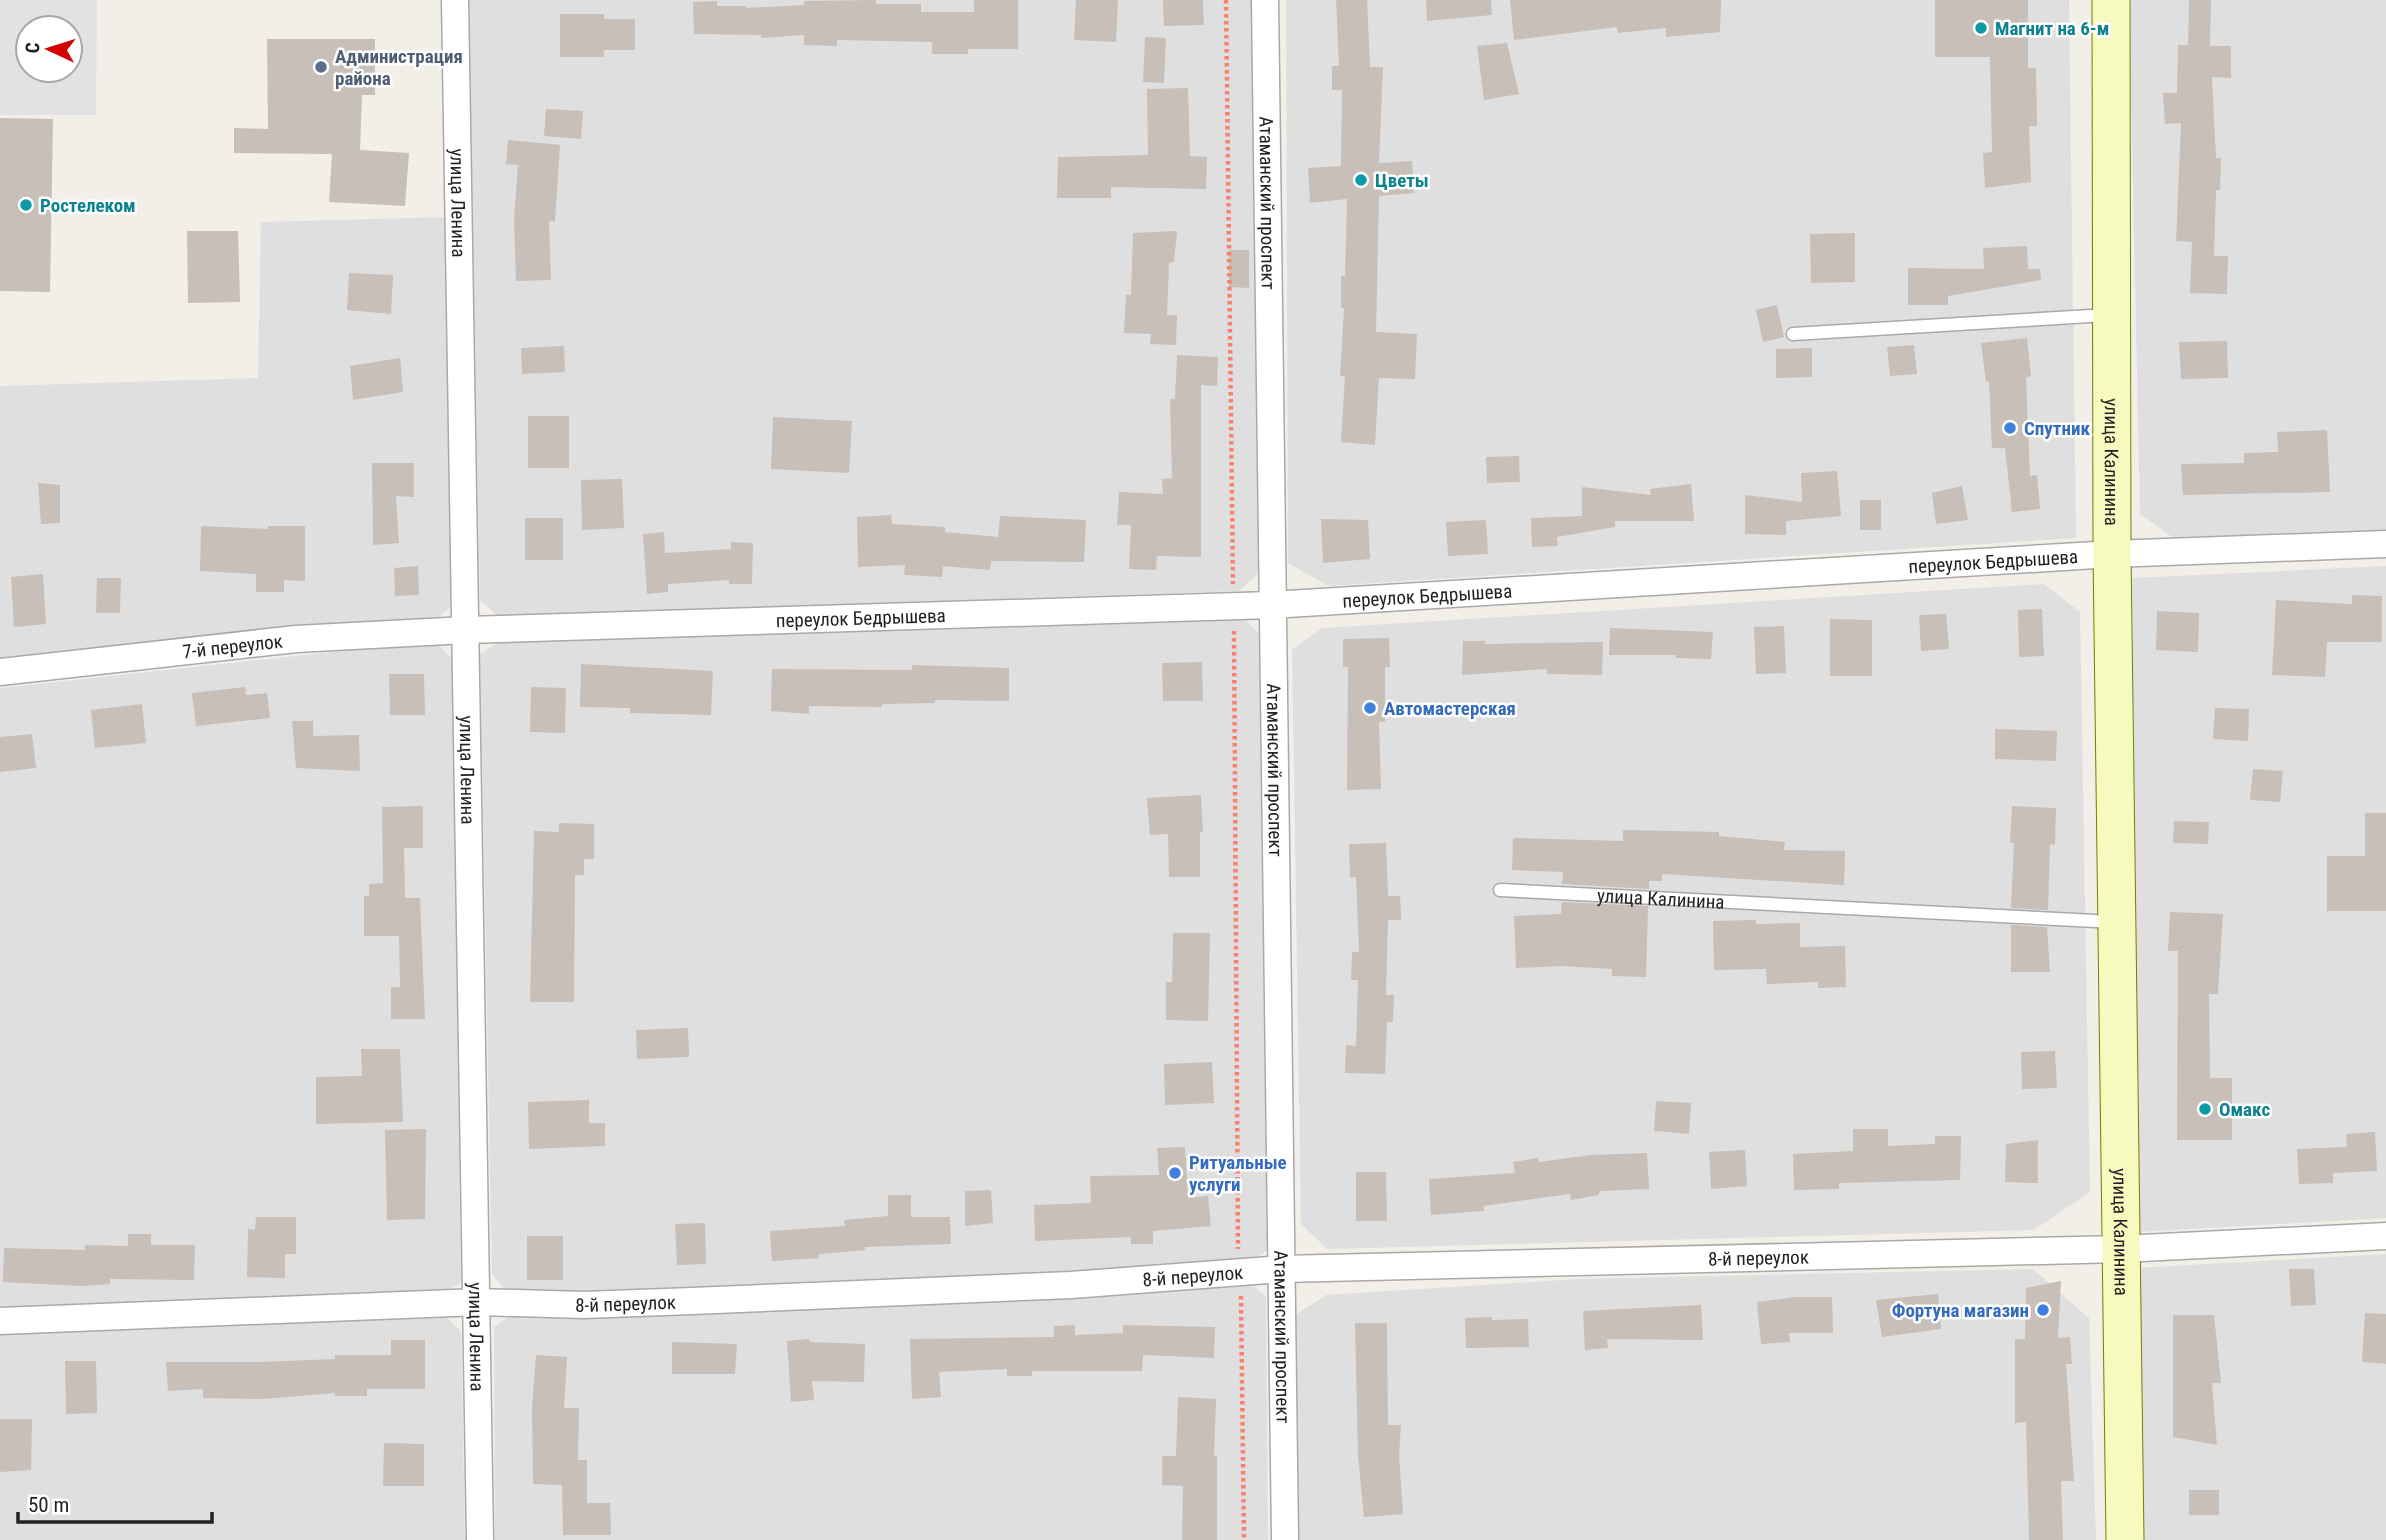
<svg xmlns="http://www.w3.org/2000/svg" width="2386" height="1540" viewBox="0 0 2386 1540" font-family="'Roboto Condensed',sans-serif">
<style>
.residential{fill:#e0dfdf}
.parking{fill:#e2e2e2;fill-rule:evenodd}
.building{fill:#c7bfb8}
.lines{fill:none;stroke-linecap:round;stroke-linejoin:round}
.lane-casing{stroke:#a9a9a9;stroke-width:15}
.street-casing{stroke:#a9a9a9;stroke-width:29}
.secondary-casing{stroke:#707d05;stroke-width:39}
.path{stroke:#fa8072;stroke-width:4.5;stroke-dasharray:3.5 3.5;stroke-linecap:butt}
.lane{stroke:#fff;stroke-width:12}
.street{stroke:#fff;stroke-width:26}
.secondary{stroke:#f7fabf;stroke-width:37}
.culture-dot{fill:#0f9aa8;stroke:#fff;stroke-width:2.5}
.service-dot{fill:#5c6f8a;stroke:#fff;stroke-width:2.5}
.shop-dot{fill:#3f7fe0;stroke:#fff;stroke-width:2.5}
.labels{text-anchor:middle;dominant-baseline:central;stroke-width:5;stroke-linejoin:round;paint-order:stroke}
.culture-label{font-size:19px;font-weight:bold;fill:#0d838f;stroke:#fff;text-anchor:start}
.service-label{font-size:19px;font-weight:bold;fill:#4e5e75;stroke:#fff;text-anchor:start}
.street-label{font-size:19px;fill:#222;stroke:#fff}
.shop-label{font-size:19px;font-weight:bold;fill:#366cbe;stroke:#fff;text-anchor:start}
</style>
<rect width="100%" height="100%" fill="#f2efe9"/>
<g class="residential">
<polygon points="468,0 1254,0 1259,573 1239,591 498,616 480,600"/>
<polygon points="1286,0 2069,0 2076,538 1328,586 1288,563"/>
<polygon points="2129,0 2386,0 2386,531 2172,537 2140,514"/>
<polygon points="447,217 452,606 435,620 0,660 0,386 258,378 261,222"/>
<polygon points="2386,566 2386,1218 2138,1232 2132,578"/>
<polygon points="2044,584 2080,612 2090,1192 2034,1230 1327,1249 1301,1224 1292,650 1322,628"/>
<polygon points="1242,616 1259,634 1267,1250 1250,1264 511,1298 492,1273 480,654 499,642"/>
<polygon points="434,641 452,659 461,1283 444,1292 0,1309 0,688"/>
<polygon points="2386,1254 2386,1540 2140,1540 2134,1268"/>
<polygon points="2033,1269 2089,1318 2096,1540 1294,1540 1291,1318 1326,1295 1578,1279"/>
<polygon points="1250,1282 1266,1297 1268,1540 495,1540 494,1327 513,1314 889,1306"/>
<polygon points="443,1314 461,1332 465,1540 0,1540 0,1329"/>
</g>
<path class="parking" d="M0 0H97L96 115H0ZM28 28H70V70H28Z"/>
<g class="building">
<polygon points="876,0 876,4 921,4 921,12 974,12 974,0 1018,0 1018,49 968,49 968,54 932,54 932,42 837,40 837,46 804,45 804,35 761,38 761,35 694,34 693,2 717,1 717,6 746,6 746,8 804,5 804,1"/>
<polygon points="1076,0 1118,0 1116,42 1074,40"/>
<polygon points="1163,0 1203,0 1204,25 1164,26"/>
<polygon points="1336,0 1367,0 1370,67 1383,67 1379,163 1412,161 1414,193 1379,196 1376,332 1417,334 1415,379 1379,378 1375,445 1341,442 1345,376 1340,376 1344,308 1341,308 1341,276 1345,276 1347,199 1310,203 1308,168 1341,166 1342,90 1332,90 1332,66 1339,66"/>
<polygon points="1426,0 1491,0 1492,15 1427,21"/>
<polygon points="1510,0 1721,0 1720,32 1666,37 1666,28 1618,33 1617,27 1514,40"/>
<polygon points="1935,0 2028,0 2028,68 2036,68 2037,126 2029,126 2031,182 1985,188 1983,153 1992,152 1990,57 1935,57"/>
<polygon points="2189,0 2211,0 2210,46 2231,46 2231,78 2212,77 2216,158 2221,158 2220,190 2216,190 2214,256 2228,256 2227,294 2190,293 2192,242 2176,241 2181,123 2165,124 2163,93 2177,93 2178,45 2188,45"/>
<polygon points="560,14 604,14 604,19 635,19 635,50 604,50 604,57 560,57"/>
<polygon points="1145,37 1166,38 1164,83 1143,82"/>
<polygon points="267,39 375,39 375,95 362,95 360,150 409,153 405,206 329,202 332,154 234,153 234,128 268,129"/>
<polygon points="1507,43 1519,94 1484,100 1477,46"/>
<polygon points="1188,88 1190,156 1207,157 1206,189 1111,187 1111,198 1057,198 1058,157 1148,155 1147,89"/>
<polygon points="546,109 583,111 581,139 544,136"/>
<polygon points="0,118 53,119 50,292 0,291"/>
<polygon points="508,140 560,145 555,221 549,221 551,280 516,281 514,218 518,165 506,164"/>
<polygon points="187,231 238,231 240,302 188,303"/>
<polygon points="1177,231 1174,262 1169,263 1167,315 1177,315 1176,345 1150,344 1151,334 1124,333 1126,295 1131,295 1133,233"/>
<polygon points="1855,233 1855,282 1811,283 1810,234"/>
<polygon points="2027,246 2028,269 2040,269 2041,280 1948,296 1948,305 1908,305 1908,268 1984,269 1983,248"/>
<polygon points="1229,250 1249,250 1249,288 1229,287"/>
<polygon points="349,273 393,275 391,314 347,310"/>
<polygon points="1777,305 1784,337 1763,342 1756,310"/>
<polygon points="2027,338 2031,376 2026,377 2030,476 2037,475 2040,509 2012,512 2005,448 1992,448 1989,381 1986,382 1981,343"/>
<polygon points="2227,341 2228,378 2181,379 2179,342"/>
<polygon points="1914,345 1917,374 1890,376 1887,347"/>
<polygon points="564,346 565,372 522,374 521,348"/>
<polygon points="1812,348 1812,377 1776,378 1776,349"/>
<polygon points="1177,355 1218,357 1217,386 1201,385 1201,557 1157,556 1156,570 1129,569 1131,525 1117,525 1119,492 1163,494 1162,479 1172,478 1170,399 1175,399"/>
<polygon points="400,358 403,392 353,400 350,366"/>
<rect x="528" y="416" width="41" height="52"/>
<polygon points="773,417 852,421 849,473 771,469"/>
<polygon points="2327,430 2330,492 2183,495 2181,464 2244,463 2244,453 2278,452 2277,432"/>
<polygon points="1519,456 1520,482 1487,483 1486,457"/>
<polygon points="372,463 414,463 414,497 396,496 399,543 373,545"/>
<polygon points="1837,471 1841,516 1786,521 1786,535 1745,534 1745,495 1802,502 1801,473"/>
<polygon points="622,479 624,528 582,530 581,480"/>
<polygon points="38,483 60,485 60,523 41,524"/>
<polygon points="1691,484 1694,521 1615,521 1615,527 1557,537 1558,546 1532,547 1531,518 1582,516 1582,487 1651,495 1650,489"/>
<polygon points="1962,486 1968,520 1936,524 1932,493"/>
<rect x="1860" y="500" width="21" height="30"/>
<polygon points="891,515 892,524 945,527 945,532 998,537 1000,516 1086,520 1084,562 991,561 990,570 943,566 942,577 904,575 905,565 858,567 857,517"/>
<rect x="525" y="518" width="38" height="42"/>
<polygon points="1321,519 1368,520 1370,559 1323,563"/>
<polygon points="1486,520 1488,554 1448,556 1446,522"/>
<polygon points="201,526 268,529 268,526 305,526 305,581 284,580 284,592 256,592 256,574 200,571"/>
<polygon points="664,532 665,553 731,549 731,542 753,543 752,584 729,584 729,580 668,584 668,592 647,594 643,534"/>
<polygon points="418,566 419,595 395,596 394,568"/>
<polygon points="43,574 46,624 14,627 11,577"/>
<polygon points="97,578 121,578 120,613 96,613"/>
<polygon points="2352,595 2382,596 2382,642 2327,642 2325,677 2272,675 2276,600 2352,604"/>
<polygon points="2042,609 2044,656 2019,657 2018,610"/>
<polygon points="2157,611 2199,613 2198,652 2156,650"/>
<polygon points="1946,614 1949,649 1921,651 1919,615"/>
<polygon points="1830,619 1872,620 1872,676 1830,676"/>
<polygon points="1784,626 1786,673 1756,674 1754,627"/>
<polygon points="1610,628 1713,632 1711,659 1676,658 1676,655 1609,655"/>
<polygon points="1389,638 1390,667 1385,667 1385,722 1379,722 1381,789 1347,790 1348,667 1343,667 1343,639"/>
<polygon points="1463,641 1485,641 1485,644 1603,642 1602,675 1547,674 1547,669 1462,675"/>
<polygon points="1202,662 1203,701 1163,701 1162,663"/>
<polygon points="581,664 713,671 711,715 630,713 630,708 580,707"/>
<polygon points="912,665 1009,668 1009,701 935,700 935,703 882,704 882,707 809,706 809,714 771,711 772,669 912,670"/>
<polygon points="389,674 424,674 425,715 390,715"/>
<polygon points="245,687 246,695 267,693 270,718 196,726 192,693"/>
<polygon points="531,687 566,688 565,733 530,732"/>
<polygon points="142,704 146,743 95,748 91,710"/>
<polygon points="2215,708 2249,709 2248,741 2213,739"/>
<polygon points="292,721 313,721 313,736 359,735 360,771 296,768"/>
<polygon points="1995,729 2057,731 2056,761 1995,759"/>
<polygon points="32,734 36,768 0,772 0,737"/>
<polygon points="2253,769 2283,771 2280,802 2250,800"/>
<polygon points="1201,795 1203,832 1200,832 1200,877 1169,877 1168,834 1150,835 1147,798"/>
<polygon points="423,806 423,848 404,848 405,898 420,898 425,1019 391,1019 391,987 400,987 399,936 364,936 364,896 369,896 369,884 383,883 382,807"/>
<polygon points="2012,806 2056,808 2055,845 2050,844 2048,910 2011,908 2014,843 2010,843"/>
<polygon points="2365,813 2386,813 2386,911 2327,911 2327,856 2365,856"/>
<polygon points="2174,821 2209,822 2208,844 2173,843"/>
<polygon points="559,823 594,824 594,859 584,859 584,875 575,875 574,1002 530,1002 534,831 559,832"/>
<polygon points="1623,830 1719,832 1719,836 1785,842 1784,850 1845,851 1844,885 1662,874 1662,881 1649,881 1649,889 1562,884 1563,872 1512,870 1513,838 1623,841"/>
<polygon points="1386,843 1388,896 1400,896 1401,920 1388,920 1386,995 1394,995 1393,1022 1387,1022 1385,1074 1345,1073 1346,1045 1356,1046 1358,980 1351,980 1352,952 1359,952 1356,877 1350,877 1349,844"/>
<polygon points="1562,902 1648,906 1646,977 1612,976 1612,969 1562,966 1516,968 1514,916 1561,914"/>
<polygon points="2170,912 2223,914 2218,994 2209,994 2210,1078 2232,1078 2232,1140 2177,1140 2178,951 2168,951"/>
<polygon points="1756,920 1756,924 1800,923 1800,947 1845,946 1846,987 1818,988 1818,982 1767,984 1766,969 1714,970 1713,921"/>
<polygon points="2011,925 2047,927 2050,972 2011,972"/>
<polygon points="1173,933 1210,933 1208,1021 1166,1020 1166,982 1172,982"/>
<polygon points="688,1028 689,1057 637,1059 636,1030"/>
<polygon points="361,1049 400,1049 403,1122 316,1124 316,1077 362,1076"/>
<polygon points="2055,1051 2057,1088 2022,1089 2021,1052"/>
<polygon points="1212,1062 1214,1103 1165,1105 1164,1064"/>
<polygon points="589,1100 589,1123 605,1123 605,1146 529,1149 528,1102"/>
<polygon points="1656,1101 1691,1103 1689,1134 1654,1131"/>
<polygon points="426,1129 425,1219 387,1220 385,1130"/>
<polygon points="1853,1129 1888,1129 1888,1146 1935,1144 1935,1136 1961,1136 1960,1180 1839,1183 1839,1189 1794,1190 1793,1154 1853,1151"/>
<polygon points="2375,1132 2377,1171 2333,1173 2333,1183 2299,1184 2297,1149 2347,1147 2346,1134"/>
<polygon points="2038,1140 2038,1183 2005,1182 2006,1144"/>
<polygon points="1185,1147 1188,1198 1208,1196 1211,1226 1153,1231 1153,1244 1131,1244 1131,1237 1035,1241 1034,1205 1091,1203 1090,1176 1159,1175 1157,1148"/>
<polygon points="1745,1150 1747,1186 1711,1189 1709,1152"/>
<polygon points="1647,1153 1649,1189 1599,1191 1599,1195 1571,1200 1570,1194 1483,1206 1484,1211 1431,1215 1429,1179 1515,1173 1513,1162 1538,1158 1539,1162 1591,1155"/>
<polygon points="1356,1172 1386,1172 1387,1221 1356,1221"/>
<polygon points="991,1190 993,1223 965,1226 965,1191"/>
<polygon points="888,1195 911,1195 911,1217 950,1217 951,1244 865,1247 865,1250 819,1254 819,1258 772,1261 770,1231 845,1226 844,1220 888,1216"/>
<polygon points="256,1217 296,1217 296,1254 285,1254 285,1278 247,1277 248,1229 255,1230"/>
<polygon points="705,1223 706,1264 677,1265 675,1224"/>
<polygon points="128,1234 151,1234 151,1245 195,1245 194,1280 110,1279 110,1284 81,1286 3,1282 4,1248 85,1250 85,1245 128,1246"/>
<rect x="527" y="1236" width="36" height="44"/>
<polygon points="2289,1269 2314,1269 2316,1305 2291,1306"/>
<polygon points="2061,1281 2058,1338 2070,1337 2072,1364 2066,1364 2074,1481 2061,1481 2063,1540 2029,1540 2026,1422 2015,1423 2015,1339 2025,1339 2026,1288"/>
<polygon points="1938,1294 1941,1329 1882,1337 1876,1300"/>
<polygon points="1797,1297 1832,1297 1833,1333 1789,1333 1790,1342 1761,1344 1757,1302"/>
<polygon points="1701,1305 1703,1340 1607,1339 1608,1348 1585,1350 1583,1311"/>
<polygon points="2365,1313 2386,1314 2386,1364 2362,1362"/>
<polygon points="2173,1315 2214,1315 2221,1383 2212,1383 2217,1445 2173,1437"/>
<polygon points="1492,1317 1492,1320 1528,1319 1529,1347 1466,1348 1465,1318"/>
<polygon points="1355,1323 1387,1323 1388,1425 1401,1425 1399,1455 1403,1514 1364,1517 1358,1456"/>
<polygon points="1075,1325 1075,1335 1123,1333 1123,1325 1215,1327 1214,1358 1143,1355 1142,1371 1032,1371 1032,1376 1007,1376 1007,1369 939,1372 941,1397 912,1399 910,1339 1054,1337 1054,1326"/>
<polygon points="809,1339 810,1342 865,1344 864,1382 812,1381 814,1400 791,1402 787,1341"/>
<polygon points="391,1340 425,1340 425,1389 367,1389 367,1396 335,1396 335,1393 263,1399 203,1398 203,1389 168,1391 166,1362 259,1362 335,1359 335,1355 391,1355"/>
<polygon points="672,1342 737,1344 735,1374 672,1374"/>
<polygon points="536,1355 567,1357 564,1408 579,1408 578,1460 587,1460 587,1503 610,1503 611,1535 563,1535 562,1485 533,1484 532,1407"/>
<polygon points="65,1361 96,1361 97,1413 66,1414"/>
<polygon points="1178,1397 1216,1399 1214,1456 1217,1456 1217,1540 1182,1540 1183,1486 1162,1485 1162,1456 1176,1456"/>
<polygon points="0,1419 32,1419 31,1470 0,1472"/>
<polygon points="384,1443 424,1444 424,1486 383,1486"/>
<rect x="2189" y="1490" width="30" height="25"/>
</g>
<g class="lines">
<g class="lane-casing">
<g id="lane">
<polyline points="1793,334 2107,315"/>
<path id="s1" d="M1500 890 2115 922"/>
</g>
</g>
<g class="street-casing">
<g id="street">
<path id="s2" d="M455 0 480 1540"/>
<path id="s3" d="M1265 0 1285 1540"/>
<path id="s4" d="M0 672 296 639 466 630 1271 605 2112 554 2386 544"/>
<path id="s5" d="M0 1321 478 1302 584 1305 692 1301 1071 1285 1282 1269 2121 1249 2386 1236"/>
</g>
</g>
<g class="secondary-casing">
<g id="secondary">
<path id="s6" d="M2111 0 2112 554 2125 1540"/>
</g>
</g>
<g class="path">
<polyline points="1226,0 1233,584"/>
<polyline points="1234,631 1238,1249"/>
<polyline points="1241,1296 1244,1540"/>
</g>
<use href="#lane" class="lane"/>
<use href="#street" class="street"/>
<use href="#secondary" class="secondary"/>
</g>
<g class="culture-dot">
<circle cx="1981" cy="28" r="7"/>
<circle cx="1361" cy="180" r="7"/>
<circle cx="26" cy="205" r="7"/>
<circle cx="2205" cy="1109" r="7"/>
</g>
<circle class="service-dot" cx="321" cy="67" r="7"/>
<g class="shop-dot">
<circle cx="2010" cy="428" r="7"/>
<circle cx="1370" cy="708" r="7"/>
<circle cx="1175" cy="1173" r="7"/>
<circle cx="2043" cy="1310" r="7"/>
</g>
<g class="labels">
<g class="culture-label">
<text x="1995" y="28">Магнит на 6-м</text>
<text x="1375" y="180">Цветы</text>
<text x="40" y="205">Ростелеком</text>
<text x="2219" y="1109">Омакс</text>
</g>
<g class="service-label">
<text x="335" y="56">Администрация<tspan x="335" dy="22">района</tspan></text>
</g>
<g class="street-label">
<text stroke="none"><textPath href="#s2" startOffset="203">улица Ленина</textPath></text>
<text stroke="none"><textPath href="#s3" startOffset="203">Атаманский проспект</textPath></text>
<text stroke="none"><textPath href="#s6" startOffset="462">улица Калинина</textPath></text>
<text stroke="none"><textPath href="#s4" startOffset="1997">переулок Бедрышева</textPath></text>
<text stroke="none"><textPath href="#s4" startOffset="1430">переулок Бедрышева</textPath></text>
<text stroke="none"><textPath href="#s4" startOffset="863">переулок Бедрышева</textPath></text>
<text stroke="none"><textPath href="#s4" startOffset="234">7-й переулок</textPath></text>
<text stroke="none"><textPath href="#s2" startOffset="770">улица Ленина</textPath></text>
<text stroke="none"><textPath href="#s3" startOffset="770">Атаманский проспект</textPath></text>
<text stroke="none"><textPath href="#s1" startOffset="161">улица Калинина</textPath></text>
<text stroke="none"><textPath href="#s6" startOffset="1232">улица Калинина</textPath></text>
<text stroke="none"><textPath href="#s5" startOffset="1760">8-й переулок</textPath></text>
<text stroke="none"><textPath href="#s5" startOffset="1194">8-й переулок</textPath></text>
<text stroke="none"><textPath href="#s5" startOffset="626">8-й переулок</textPath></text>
<text stroke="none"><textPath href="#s2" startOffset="1337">улица Ленина</textPath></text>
<text stroke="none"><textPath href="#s3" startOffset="1337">Атаманский проспект</textPath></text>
</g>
<g class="shop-label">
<text x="2024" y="428">Спутник</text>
<text x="1384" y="708">Автомастерская</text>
<text x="1189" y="1162">Ритуальные<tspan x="1189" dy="22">услуги</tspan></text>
<text x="2029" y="1310" text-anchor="end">Фортуна магазин</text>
</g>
</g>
<g transform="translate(49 49) rotate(274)"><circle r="33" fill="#ffffff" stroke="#a7a7a7" stroke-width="2"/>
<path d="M0-5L12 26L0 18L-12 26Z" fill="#d40000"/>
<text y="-10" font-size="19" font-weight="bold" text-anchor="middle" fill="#222222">С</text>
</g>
<path d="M18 1512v10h194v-10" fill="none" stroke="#222222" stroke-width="3.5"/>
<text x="28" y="1512" font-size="21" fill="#222222" stroke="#ffffff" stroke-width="5" paint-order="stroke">50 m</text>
</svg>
